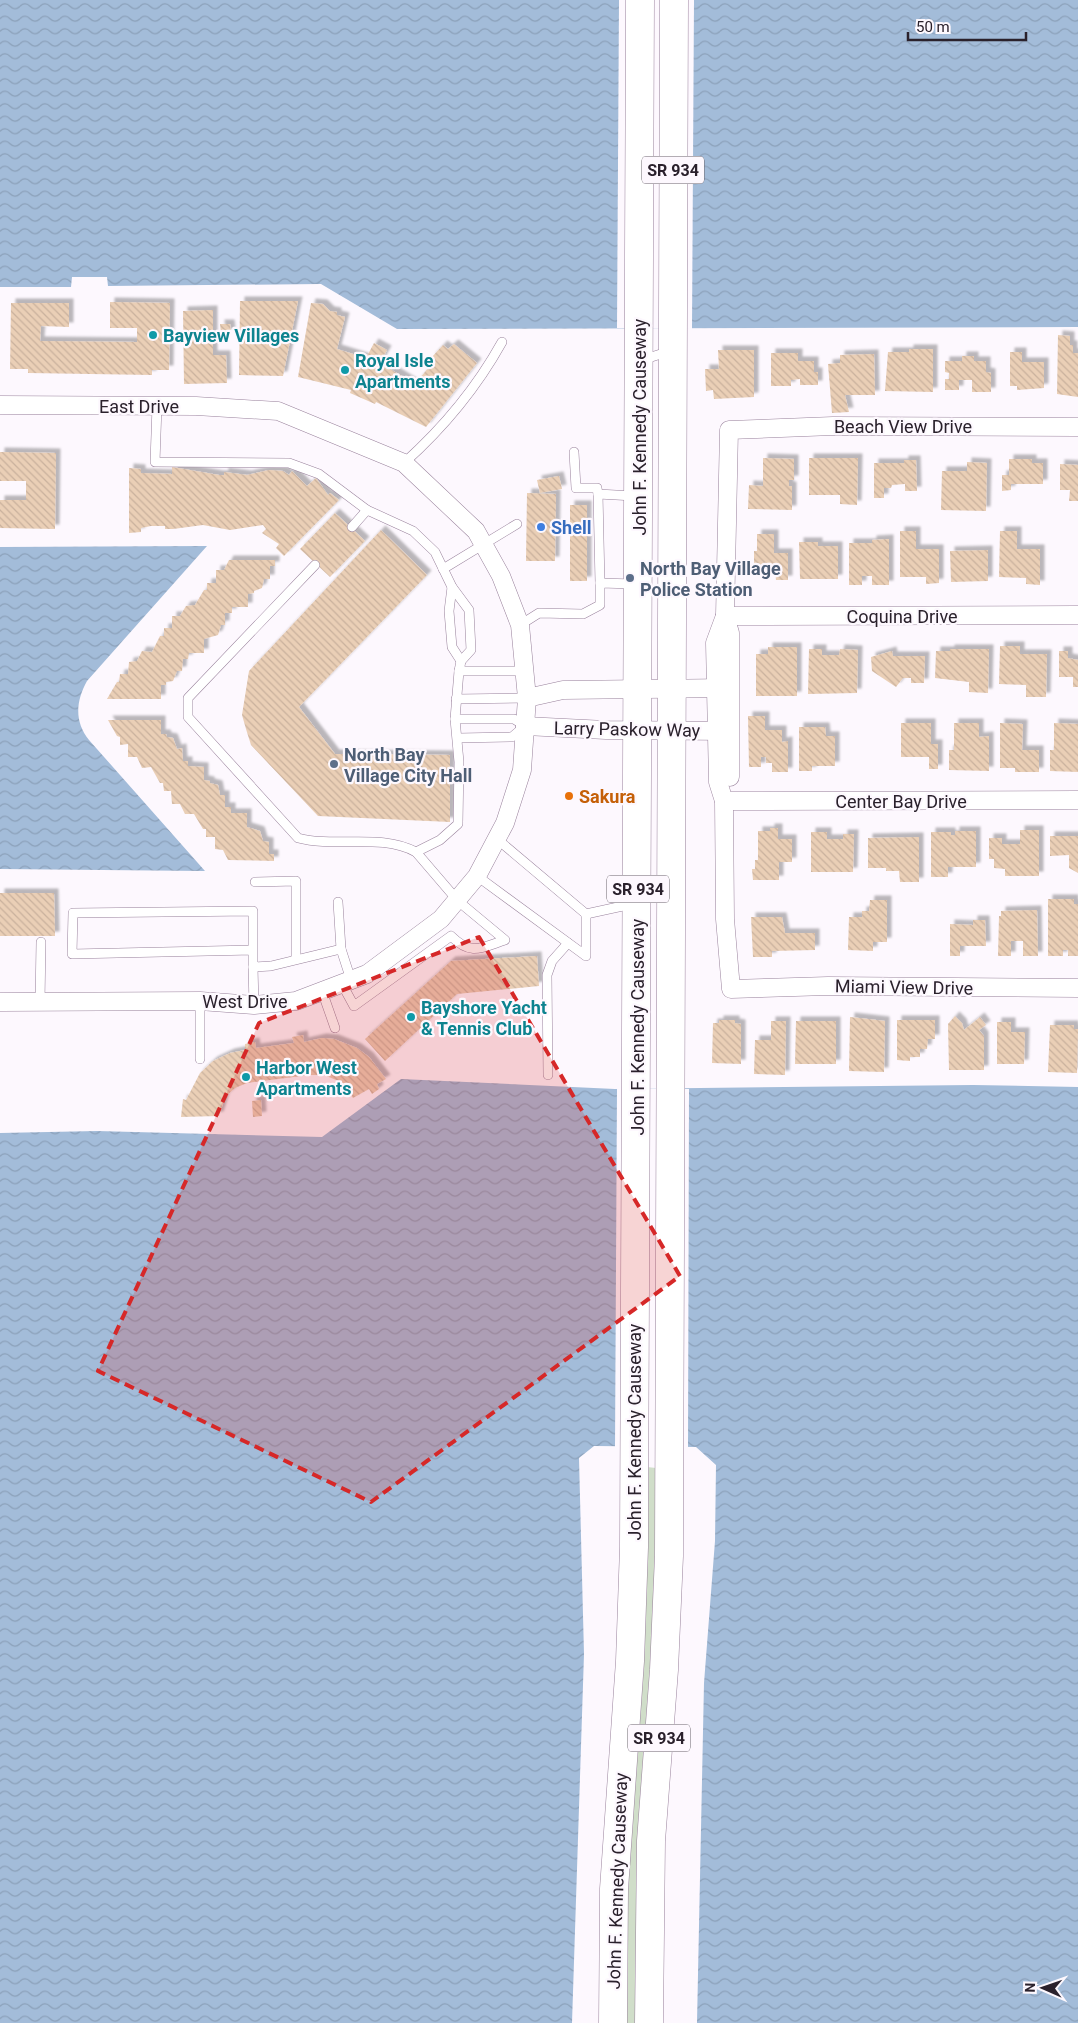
<svg xmlns="http://www.w3.org/2000/svg" width="1078" height="2023" viewBox="0 0 1078 2023" font-family="Roboto,sans-serif">
<style>
.grass{fill:#d0dec9}
.water{fill:url(#water-waves)}
.pier{fill:#fdf8fe}
.building{fill:url(#building-back-hatch);filter:url(#shadow)}
.lines{fill:none;stroke-linecap:round;stroke-linejoin:round}
.lane-casing{stroke:#99829c;stroke-width:10}
.street-casing{stroke:#99829c;stroke-width:19}
.primary-casing{stroke:#99829c;stroke-width:29}
.lane{stroke:#fff;stroke-width:9}
.street{stroke:#fff;stroke-width:18}
.primary{stroke:#fff;stroke-width:28}
.marked{fill:#d62828;fill-opacity:0.2;stroke:#d62828;stroke-width:4;stroke-dasharray:10 6;stroke-linejoin:round}
.culture-dot{fill:#0f9aa8;stroke:#fdf8fe;stroke-width:2}
.shop-dot{fill:#3f7fe0;stroke:#fdf8fe;stroke-width:2}
.service-dot{fill:#5c6f8a;stroke:#fdf8fe;stroke-width:2}
.food-dot{fill:#e8710a;stroke:#fdf8fe;stroke-width:2}
.labels{text-anchor:middle;dominant-baseline:central;stroke-width:4.5;stroke-linejoin:round;paint-order:stroke}
.shield{fill:#fdf8fe;stroke:#69626b;stroke-width:1}
.shield-label{font-size:16px;font-weight:bold;fill:#2a212c}
.culture-label{font-size:18px;font-weight:bold;fill:#0d838f;stroke:#fdf8fe;text-anchor:start}
.street-label{font-size:18px;fill:#2a212c;stroke:#fdf8fe}
.shop-label{font-size:18px;font-weight:bold;fill:#366cbe;stroke:#fdf8fe;text-anchor:start}
.service-label{font-size:18px;font-weight:bold;fill:#4e5e75;stroke:#fdf8fe;text-anchor:start}
.food-label{font-size:18px;font-weight:bold;fill:#c56008;stroke:#fdf8fe;text-anchor:start}
</style>
<defs>
<pattern id="water-waves" width="16" height="10" patternUnits="userSpaceOnUse" patternTransform="scale(1.25)"><rect width="16" height="10" fill="#a3bcd9"/><path d="M0 5q4-4 8 0t8 0" fill="none" stroke="#8ca1ba"/></pattern>
<pattern id="building-back-hatch" width="6" height="6" patternUnits="userSpaceOnUse" patternTransform="scale(1.25)"><rect width="6" height="6" fill="#eacfb6"/><path d="M-1 5l2 2M0 0l6 6M5-1l2 2" fill="none" stroke="#c9b19d"/></pattern>
<filter id="shadow"><feDropShadow dx="4.5" dy="-4.5" stdDeviation="1" flood-color="#0004"/></filter>
</defs>
<rect width="100%" height="100%" fill="#fdf8fe"/>
<polygon class="grass" points="647,1467 656,1468 654,1618 637,1864 635,2023 627,2023 627,1893"/>
<g class="water">
<polygon points="0,0 1078,0 1078,327 397,329 321,284 108,286 107,277 72,277 71,287 0,287"/>
<path d="M207 546 87 681C76 701 74 721 89 740L205 871 0 869V547Z"/>
<polygon points="401,1079 615,1089 973,1085 1078,1087 1078,2023 697,2023 704,1683 715,1541 716,1465 696,1447 594,1446 579,1458 584,1654 572,2023 0,2023 0,1133 97,1131 322,1137"/>
</g>
<g class="pier">
<polygon points="619,0 694,0 692,329 617,328"/>
<polygon points="617,1088 689,1089 688,1450 615,1447"/>
</g>
<g class="building">
<polygon points="240,301 298,301 283,376 239,375"/>
<polygon points="110,302 170,303 169,370 152,370 152,375 28,373 28,369 10,369 11,303 69,303 69,327 41,326 40,341 137,342 137,328 110,328"/>
<polygon points="311,303 323,304 330,311 337,312 337,315 345,317 337,349 366,358 374,343 387,350 380,363 415,384 434,361 431,358 443,345 448,349 454,344 477,363 426,427 376,402 375,404 350,393 351,390 298,377"/>
<polygon points="213,310 213,355 226,355 227,383 184,384 183,311"/>
<polygon points="220,324 230,324 231,333 221,333"/>
<polygon points="1058,335 1070,336 1070,345 1073,345 1073,353 1078,353 1078,397 1057,394"/>
<polygon points="909,349 933,349 933,392 885,391 888,352 909,352"/>
<polygon points="718,350 754,350 754,397 714,399 713,390 706,391 705,369 719,369"/>
<polygon points="1010,352 1022,352 1022,362 1044,362 1044,388 1017,390 1017,386 1010,386"/>
<polygon points="771,353 798,353 798,361 814,361 814,372 818,372 818,385 800,385 800,379 791,380 791,386 771,386"/>
<polygon points="874,354 875,395 845,395 849,412 832,413 828,364 840,363 840,355"/>
<polygon points="962,356 974,356 974,361 986,361 986,372 991,373 991,392 972,392 972,380 959,380 959,390 945,390 945,379 949,379 949,373 945,372 945,361 962,361"/>
<polygon points="0,452 56,453 55,529 0,528 0,500 26,500 26,481 0,481"/>
<polygon points="763,458 794,459 794,480 789,480 789,486 792,486 792,510 748,509 749,485 763,486"/>
<polygon points="809,458 858,458 857,505 840,504 840,495 809,495"/>
<polygon points="1009,459 1032,459 1032,463 1043,463 1043,484 1011,484 1011,490 1002,491 1002,475 1009,475"/>
<polygon points="904,460 916,460 917,491 905,491 905,484 892,485 891,488 884,488 884,498 874,498 874,463 904,463"/>
<polygon points="967,462 987,463 986,511 941,510 942,471 967,471"/>
<polygon points="1060,464 1078,465 1078,501 1069,501 1070,490 1060,490"/>
<polygon points="172,467 219,475 224,475 224,472 247,475 269,470 283,471 289,475 292,471 307,486 316,478 328,495 330,493 339,500 284,556 276,548 279,544 262,533 266,529 263,525 230,530 203,525 173,529 165,529 165,526 151,526 141,528 141,532 129,533 129,468 141,469 141,473 172,474"/>
<polygon points="559,476 562,489 540,493 537,480"/>
<polygon points="527,493 556,494 555,561 526,561"/>
<rect x="570" y="505" width="17" height="76"/>
<polygon points="335,513 365,541 330,577 300,549"/>
<polygon points="381,530 427,575 299,707 335,754 450,755 450,822 318,816 251,745 246,729 242,715 249,671"/>
<polygon points="900,531 916,531 916,549 939,549 939,583 926,584 926,577 900,577"/>
<polygon points="1000,531 1017,531 1017,549 1040,549 1040,585 1026,584 1026,578 999,577"/>
<polygon points="757,534 774,534 774,553 788,553 788,580 776,580 775,569 768,569 768,572 754,572 754,551 757,551"/>
<polygon points="889,539 889,585 872,585 872,576 862,576 862,585 849,585 849,543 872,543 872,540"/>
<polygon points="799,542 818,542 818,546 838,546 838,579 800,579"/>
<polygon points="988,550 988,581 951,582 950,551"/>
<polygon points="229,560 275,560 275,566 270,566 270,579 264,579 262,588 254,591 254,593 248,594 248,607 232,607 232,613 225,613 225,625 221,625 218,635 204,639 204,653 189,653 188,659 183,659 182,671 177,671 173,681 166,682 166,685 161,685 161,699 107,699 117,682 119,682 120,674 128,674 129,662 137,661 142,651 152,652 160,636 164,636 164,628 172,628 172,616 180,616 186,606 195,605 204,590 207,590 207,583 216,583 216,570 224,570"/>
<polygon points="1000,646 1020,646 1020,654 1047,654 1046,697 1026,697 1026,685 999,684"/>
<polygon points="768,647 797,647 797,696 756,696 756,654 768,654"/>
<polygon points="809,649 822,649 822,655 839,655 840,649 858,650 857,693 808,694"/>
<polygon points="950,649 989,649 988,693 969,692 969,682 935,678 936,651 950,651"/>
<polygon points="892,651 893,656 925,656 924,683 911,683 911,678 903,678 896,687 872,671 871,657"/>
<polygon points="1059,651 1068,651 1068,658 1078,660 1078,687 1073,687 1073,677 1059,677"/>
<polygon points="748,716 765,716 765,730 782,730 782,742 788,741 788,772 772,772 772,763 766,763 766,757 761,757 761,767 749,767"/>
<polygon points="108,720 161,720 161,734 166,734 167,737 173,738 177,749 182,748 183,761 188,761 188,766 204,767 204,780 210,781 210,783 218,785 220,795 225,795 225,807 231,807 231,813 247,813 247,827 260,831 263,841 269,842 269,854 274,854 274,861 228,860 223,850 215,849 215,837 206,837 206,829 203,829 194,814 185,814 180,804 172,804 171,791 164,791 163,783 160,783 151,767 142,768 137,757 128,757 128,744 120,745 120,737 117,736"/>
<polygon points="901,723 931,723 931,744 938,744 938,769 929,769 929,757 901,757"/>
<polygon points="954,723 979,723 979,737 989,736 989,771 949,770 949,750 954,750"/>
<polygon points="1000,723 1023,724 1022,750 1039,750 1039,772 1015,772 1015,768 1000,768"/>
<polygon points="1054,723 1078,724 1078,772 1050,771 1050,750 1054,750"/>
<polygon points="799,727 825,727 826,736 835,736 835,766 812,766 812,771 799,771"/>
<polygon points="770,828 778,828 778,839 792,839 792,862 779,862 779,880 753,880 752,869 755,869 755,860 758,860 758,831 770,831"/>
<polygon points="1020,830 1039,830 1039,876 1005,876 1005,869 994,868 994,859 989,859 989,838 1002,838 1002,844 1020,844"/>
<polygon points="955,831 976,831 976,867 948,867 948,877 931,877 931,832 951,832 951,835 955,835"/>
<polygon points="811,832 827,832 827,839 843,839 843,834 854,834 853,872 811,872"/>
<polygon points="1050,836 1078,836 1078,873 1069,868 1069,855 1050,856"/>
<polygon points="919,837 919,882 900,882 899,871 886,871 886,868 868,868 868,838"/>
<polygon points="0,893 54,893 55,936 0,936"/>
<polygon points="1048,899 1074,899 1074,904 1078,904 1078,956 1068,956 1068,950 1063,950 1063,956 1048,956"/>
<polygon points="870,900 887,900 887,942 873,942 873,951 848,950 849,917 862,917 862,911 869,911"/>
<polygon points="1037,910 1038,956 1023,956 1023,941 1011,941 1011,956 998,956 999,916 1001,916 1001,911"/>
<polygon points="751,917 782,917 785,933 815,933 815,950 772,951 772,957 753,957"/>
<polygon points="973,920 985,920 986,946 960,946 960,956 950,956 950,924 973,925"/>
<polygon points="537,956 539,986 457,994 385,1061 365,1039 451,961"/>
<polygon points="955,1016 962,1023 964,1030 980,1017 986,1025 979,1030 984,1036 984,1070 949,1070 948,1024"/>
<polygon points="850,1017 885,1021 884,1072 849,1071"/>
<polygon points="719,1020 735,1020 735,1023 741,1024 741,1064 712,1063 713,1023 719,1023"/>
<polygon points="897,1020 935,1020 935,1039 928,1039 927,1049 920,1049 920,1057 910,1057 910,1061 897,1060"/>
<polygon points="771,1021 786,1021 785,1075 754,1074 755,1040 771,1040"/>
<polygon points="796,1021 836,1021 836,1064 795,1064"/>
<polygon points="997,1022 1011,1022 1011,1032 1025,1032 1024,1064 997,1064"/>
<polygon points="1050,1025 1074,1025 1074,1029 1078,1029 1077,1073 1048,1072"/>
<polygon points="303,1035 304,1042 322,1038 334,1039 357,1048 369,1057 386,1079 377,1084 379,1089 372,1094 369,1089 353,1098 341,1082 324,1075 309,1075 247,1083 235,1088 225,1097 219,1116 181,1117 183,1099 186,1100 200,1073 213,1061 230,1053 245,1050 245,1044 255,1042 256,1048 294,1043 292,1037"/>
<polygon points="261,1100 262,1116 253,1117 252,1101"/>
</g>
<g class="lines">
<g class="lane-casing">
<g id="lane">
<polyline points="642,360 670,351"/>
<polyline points="157,406 155,462 289,463 319,474 367,510 413,531 435,552 452,587 469,610 471,650 461,661 459,671 524,671"/>
<polyline points="574,452 576,488 597,488 598,494 634,496"/>
<path d="M404 463C442 429 477 387 502 342"/>
<polyline points="598,494 600,583"/>
<polyline points="352,527 367,510"/>
<path d="M315 565 188 698V717L298 838C336 848 381 833 416 852L458 901 505 940C481 948 471 956 451 936L354 1006 342 984"/>
<polyline points="443,569 517,524"/>
<polyline points="452,587 449,611 452,647 461,661"/>
<polyline points="520,625 539,613 583,614 600,605 600,583 634,584"/>
<polyline points="456,699 527,698"/>
<polyline points="455,719 514,719 525,726 512,737 458,738"/>
<polyline points="497,839 586,914 632,904"/>
<polyline points="416,852 440,840 458,824 459,762 455,719 459,671"/>
<polyline points="477,876 586,956 586,914"/>
<polyline points="255,882 296,881 296,959"/>
<polyline points="338,902 341,949"/>
<polyline points="253,950 253,911 73,913 72,954 253,950 253,967 271,966 341,949 351,980"/>
<polyline points="253,967 254,1005"/>
<polyline points="322,991 335,1028"/>
<polyline points="200,1001 200,1059"/>
<polyline points="40,1002 41,942"/>
<polyline points="548,1075 547,975 552,961 568,943"/>
</g>
</g>
<g class="street-casing">
<g id="street">
<polyline points="0,405 196,406 278,411 404,463 476,531 501,576 520,625 527,698 522,770 505,823 477,876 441,919 367,974 296,1001 254,1005 200,1001 0,1002"/>
<polyline points="725,616 715,643 718,782 724,801 725,919 731,989 828,986 1078,988"/>
<polyline points="725,616 1078,615"/>
<polyline points="527,698 563,690 728,688"/>
<polyline points="525,726 606,730 727,731"/>
<polyline points="730,777 730,633 725,616 729,430 833,426 1078,427"/>
<polyline points="724,801 1078,800"/>
</g>
</g>
<g class="primary-casing">
<g id="primary">
<polyline points="613,2023 614,1889 630,1661 634,1547 640,0"/>
<polyline points="649,2023 651,1841 664,1670 669,1556 674,0"/>
</g>
</g>
<use href="#lane" class="lane"/>
<use href="#street" class="street"/>
<use href="#primary" class="primary"/>
</g>
<path class="marked" d="M479 937 680 1276 371 1502 98 1371 259 1023Z"/>
<g class="culture-dot">
<circle cx="153" cy="335" r="5"/>
<circle cx="345" cy="370" r="5"/>
<circle cx="411" cy="1017" r="5"/>
<circle cx="246" cy="1077" r="5"/>
</g>
<circle class="shop-dot" cx="541" cy="527" r="5"/>
<g class="service-dot">
<circle cx="630" cy="578" r="5"/>
<circle cx="334" cy="764" r="5"/>
</g>
<circle class="food-dot" cx="569" cy="796" r="5"/>
<g class="labels">
<g class="shield">
<rect x="642" y="156.5" width="62" height="27" rx="4"/>
<rect x="607" y="875.5" width="62" height="27" rx="4"/>
<rect x="628" y="1724.5" width="62" height="27" rx="4"/>
</g>
<g class="shield-label">
<text x="673" y="170">SR 934</text>
<text x="638" y="889">SR 934</text>
<text x="659" y="1738">SR 934</text>
</g>
<g class="culture-label">
<text x="163" y="335">Bayview Villages</text>
<text x="355" y="360">Royal Isle<tspan x="355" dy="21">Apartments</tspan></text>
<text x="421" y="1007">Bayshore Yacht<tspan x="421" dy="21">&amp; Tennis Club</tspan></text>
<text x="256" y="1067">Harbor West<tspan x="256" dy="21">Apartments</tspan></text>
</g>
<g class="street-label">
<text x="139" y="406">East Drive</text>
<text x="903" y="426">Beach View Drive</text>
<text transform="translate(639 427) rotate(-90)">John F. Kennedy Causeway</text>
<text x="902" y="616">Coquina Drive</text>
<text transform="translate(627 729) rotate(1)">Larry Paskow Way</text>
<text x="901" y="801">Center Bay Drive</text>
<text transform="translate(904 987) rotate(1)">Miami View Drive</text>
<text x="245" y="1001">West Drive</text>
<text transform="translate(637 1027) rotate(-90)">John F. Kennedy Causeway</text>
<text transform="translate(634 1432) rotate(-90)">John F. Kennedy Causeway</text>
<text transform="translate(617 1881) rotate(-88)">John F. Kennedy Causeway</text>
</g>
<g class="shop-label">
<text x="551" y="527">Shell</text>
</g>
<g class="service-label">
<text x="640" y="568">North Bay Village<tspan x="640" dy="21">Police Station</tspan></text>
<text x="344" y="754">North Bay<tspan x="344" dy="21">Village City Hall</tspan></text>
</g>
<g class="food-label">
<text x="579" y="796">Sakura</text>
</g>
</g>
<g transform="translate(1043 1988) rotate(272)" stroke="#fdf8fe" stroke-width="4" paint-order="stroke">
<path d="M0-4L9 19L0 12L-9 19Z" fill="#2a212c"/>
<text y="-8" font-size="14" font-weight="bold" text-anchor="middle" fill="#2a212c">N</text>
</g>
<path d="M908 32v8h118v-8" fill="none" stroke="#2a212c" stroke-width="2.5"/>
<text x="916" y="32" font-size="15" fill="#2a212c" stroke="#fdf8fe" stroke-width="4" paint-order="stroke">50 m</text>
</svg>
